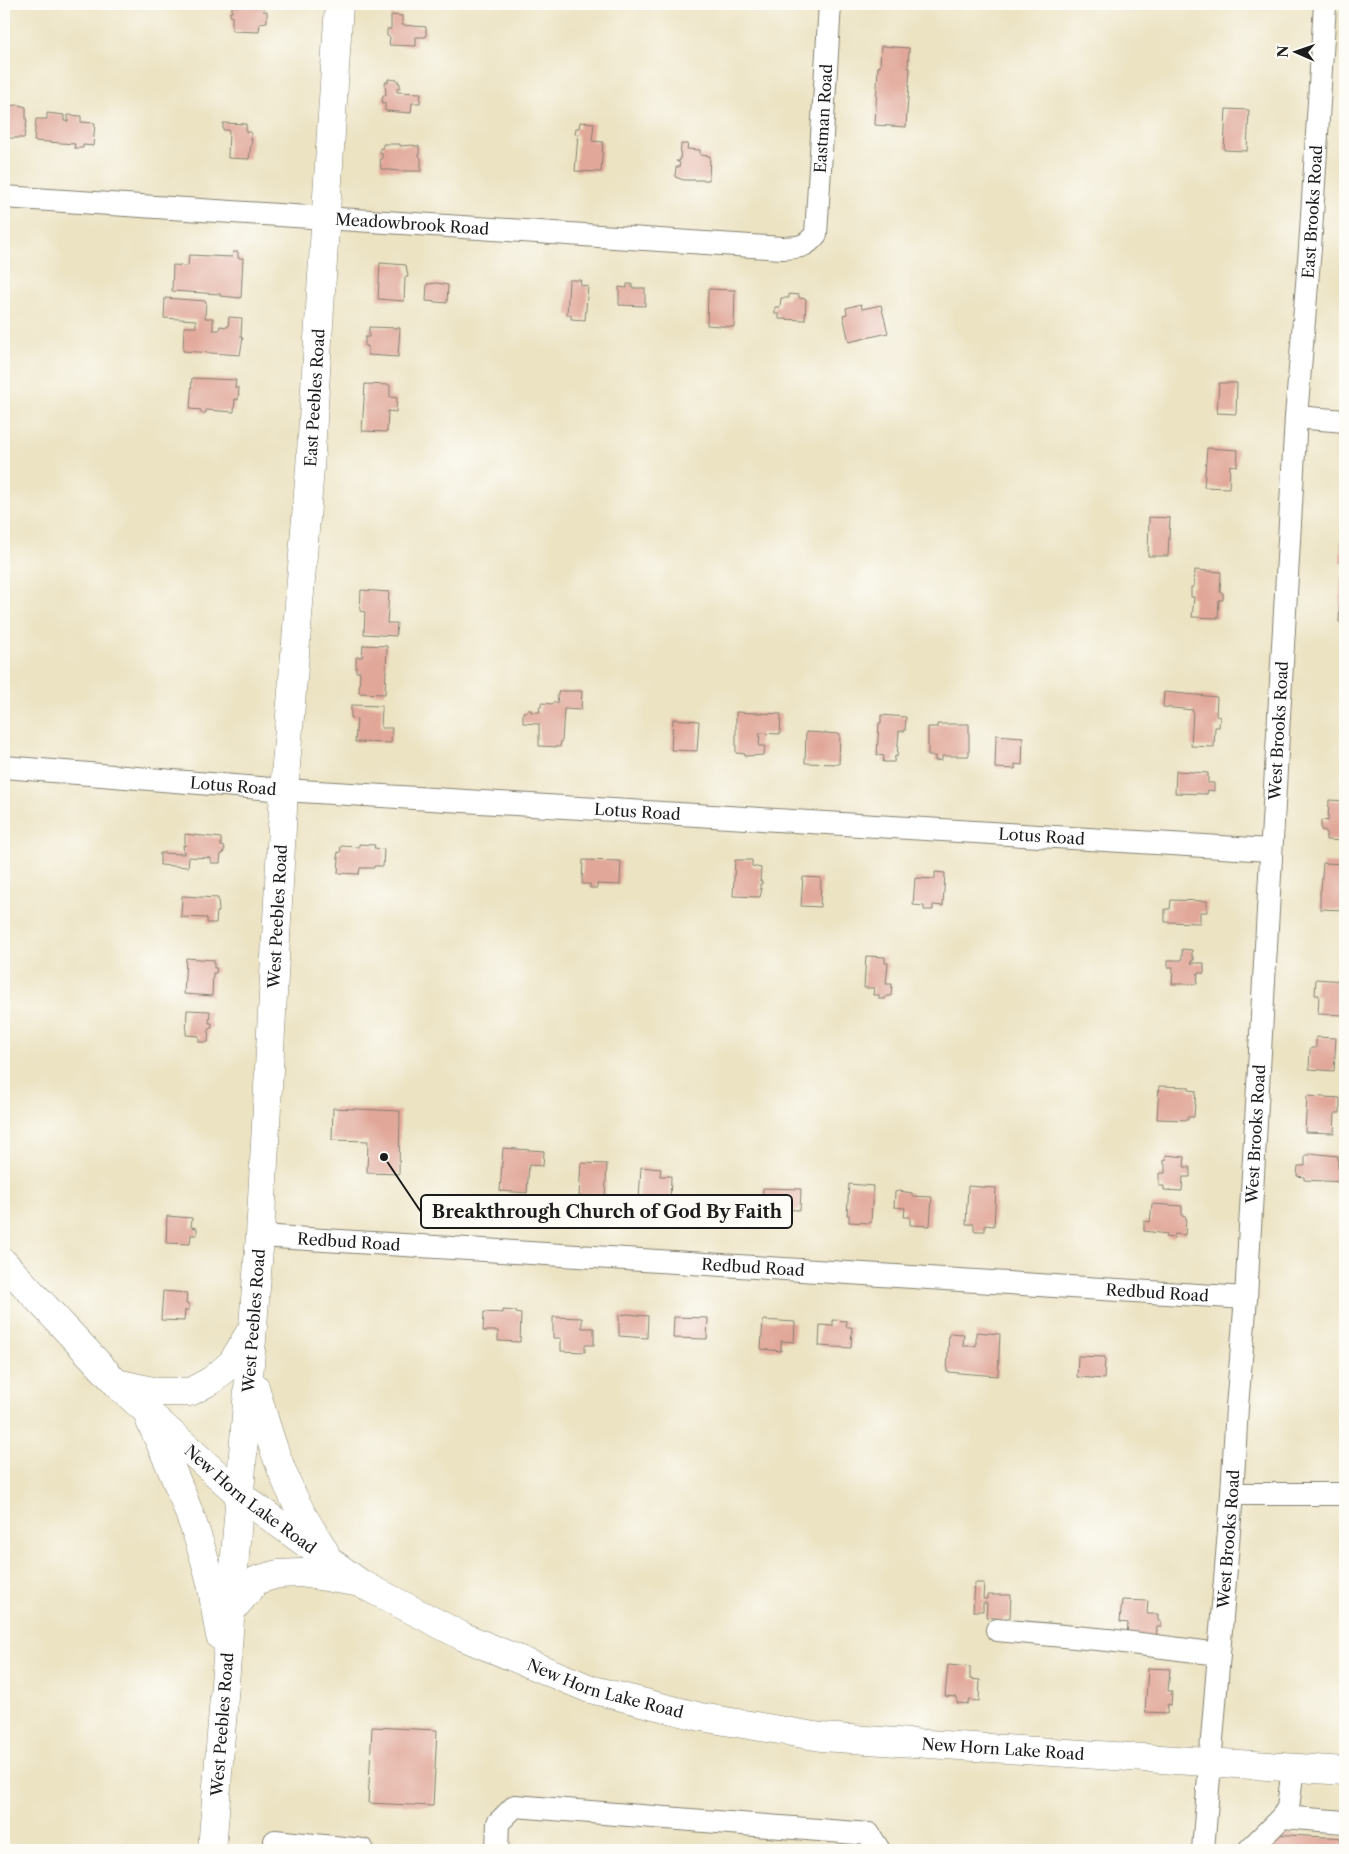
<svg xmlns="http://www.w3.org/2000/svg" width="1349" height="1854" viewBox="0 0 1349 1854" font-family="'Libre Caslon Text',serif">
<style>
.building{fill:#e1a89a}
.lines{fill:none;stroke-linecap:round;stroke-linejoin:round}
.minor-casing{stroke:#848070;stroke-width:24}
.major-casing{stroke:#848070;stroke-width:29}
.minor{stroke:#fff;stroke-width:22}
.major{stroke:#fff;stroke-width:28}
.labels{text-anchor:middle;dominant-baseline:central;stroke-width:4.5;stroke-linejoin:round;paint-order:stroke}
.street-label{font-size:16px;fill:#1c1c1c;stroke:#fdfcf7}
.leader{fill:none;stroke:#1c1c1c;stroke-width:2}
.callout-dot{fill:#1c1c1c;stroke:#fdfcf7;stroke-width:2}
.callout{fill:#fdfcf7;stroke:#1c1c1c;stroke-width:2}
.callout-label{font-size:18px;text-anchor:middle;font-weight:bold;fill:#1c1c1c}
</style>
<rect width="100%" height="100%" fill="#fdfcf7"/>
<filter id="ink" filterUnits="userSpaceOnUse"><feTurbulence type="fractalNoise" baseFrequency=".02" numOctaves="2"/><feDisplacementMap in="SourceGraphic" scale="10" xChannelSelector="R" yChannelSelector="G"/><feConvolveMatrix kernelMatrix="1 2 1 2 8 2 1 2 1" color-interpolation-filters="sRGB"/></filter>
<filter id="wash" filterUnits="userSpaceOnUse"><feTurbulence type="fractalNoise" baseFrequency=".0096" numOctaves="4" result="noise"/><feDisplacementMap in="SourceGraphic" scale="20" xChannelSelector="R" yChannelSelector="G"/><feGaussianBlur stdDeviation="1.12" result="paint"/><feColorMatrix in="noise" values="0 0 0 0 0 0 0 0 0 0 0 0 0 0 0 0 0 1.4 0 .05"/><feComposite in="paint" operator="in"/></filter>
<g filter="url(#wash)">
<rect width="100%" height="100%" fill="#ece3c3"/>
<g id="blocks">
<g class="building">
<polygon points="232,6 264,7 263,11 267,11 267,22 260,23 259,32 232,31 232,16 230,16 230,12 232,12"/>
<polygon points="391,15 402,16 402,25 426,27 426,37 416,37 416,46 389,45 390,37 387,36 387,29 391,29"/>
<polygon points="881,46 909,48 908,68 910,68 906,127 875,125 878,67 880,67"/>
<polygon points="388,79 398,80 398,83 400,83 400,88 397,88 397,92 421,93 420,103 412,103 411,113 385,111 385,103 382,103 383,95 386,95 385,82 388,82"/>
<polygon points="19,105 26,107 26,120 27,120 24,138 4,138 4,106"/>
<polygon points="1226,109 1249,110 1247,151 1224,150"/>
<polygon points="47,113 64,115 64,121 68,122 68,115 81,116 81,122 95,123 93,146 83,145 83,148 74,148 75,144 34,141 36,119 47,119"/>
<polygon points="580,122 594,123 592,141 603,142 601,172 575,171 578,135 575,134 576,128 579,128"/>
<polygon points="223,123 246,124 246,132 251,132 251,139 252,139 249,159 228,158 229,130 223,130"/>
<polygon points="383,144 400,144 400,146 414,145 414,146 419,146 419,156 421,158 421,171 398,171 381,169 380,159 382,159 382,153 380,153 380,148 383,148"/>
<polygon points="681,144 688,144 687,149 700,150 700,155 710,156 709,180 684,180 675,177 676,167 679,167 680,163 676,161 680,161"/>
<polygon points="4,245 9,246 7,273 4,273"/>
<polygon points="233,252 238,252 238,258 243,258 241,298 220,296 220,294 172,291 173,265 188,266 189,255 232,257"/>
<polygon points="380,263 406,265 408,277 405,277 404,301 378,299"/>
<polygon points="569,280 581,280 580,285 588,286 585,320 571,319 571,315 567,315"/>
<polygon points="437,283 448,285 447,303 426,301 427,284"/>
<polygon points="627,284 632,284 632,288 645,288 645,306 619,305 619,287 627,288"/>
<polygon points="708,289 735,290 734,327 707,325"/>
<polygon points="789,294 799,295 799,298 806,299 805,320 779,319 779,314 775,314 775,307 780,307 781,298 789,298"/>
<polygon points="165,298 206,301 205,318 213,318 213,330 219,330 220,326 228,327 229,317 242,318 241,337 243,338 240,355 183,351 184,327 196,327 196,320 164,318"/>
<polygon points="861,304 862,309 881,305 888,333 849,342 843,315 847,314 846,308"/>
<polygon points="369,327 400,328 398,357 368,355 368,346 365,346 365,337 369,337"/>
<polygon points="192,378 236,380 235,388 239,388 238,400 235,399 234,412 206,410 206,413 201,413 201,410 190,409"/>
<polygon points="1219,383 1237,383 1236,414 1217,413"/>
<polygon points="365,384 390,385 390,397 397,398 396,412 388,411 387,432 362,431"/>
<polygon points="1207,448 1238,450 1237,466 1230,465 1229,488 1204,487"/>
<polygon points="1149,517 1170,518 1168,556 1148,556"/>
<polygon points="1342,521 1345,522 1345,563 1340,563"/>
<polygon points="1195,570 1221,572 1220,592 1223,593 1223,600 1219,600 1218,618 1192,617 1194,597 1191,597 1191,587 1194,587"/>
<polygon points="1341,577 1345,578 1345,622 1339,622"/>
<polygon points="361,590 389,592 387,623 397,623 396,636 364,634 365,612 360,611"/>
<polygon points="363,645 387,646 385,694 359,693 360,672 356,672 356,657 362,657"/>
<polygon points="559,691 582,691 581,710 564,709 562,741 561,741 560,747 539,746 539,724 523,723 523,712 526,712 528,710 531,710 531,712 540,712 539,707 541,707 541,703 553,704 553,702 558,702 557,696"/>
<polygon points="1164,692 1217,697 1216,716 1220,717 1219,727 1215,727 1214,747 1191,746 1193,710 1163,707"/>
<polygon points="351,705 382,706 381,728 392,728 391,743 355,742 357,719 351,718"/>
<polygon points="736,712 781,714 780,734 760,733 759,746 765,746 764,755 745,756 745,754 736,753"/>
<polygon points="881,715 906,717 905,731 899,731 897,757 895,756 894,762 883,762 884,756 877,755 879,723 881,723"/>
<polygon points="673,719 699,721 697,751 671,750"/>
<polygon points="937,724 969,724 969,756 942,756 942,760 935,761 935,756 928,756 928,727 937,727"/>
<polygon points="806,732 840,734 839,764 805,763"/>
<polygon points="996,735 1023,737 1022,765 1015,764 1015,769 995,768"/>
<polygon points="1176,771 1208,773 1208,783 1214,783 1214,791 1208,790 1207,794 1175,793"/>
<polygon points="1329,800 1345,801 1345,841 1326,840 1326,831 1321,830 1321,820 1328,821"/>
<polygon points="185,834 221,838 221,846 225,847 223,854 221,854 220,863 211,863 211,858 189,857 188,867 160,865 160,853 184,854 183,845 185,846"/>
<polygon points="359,844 375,845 374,848 384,849 383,866 374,866 374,868 360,868 359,874 338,873 339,858 337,858 338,852 340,853 341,846 359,847"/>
<polygon points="583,860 621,861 620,885 597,884 597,888 590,888 590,884 582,884"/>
<polygon points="735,860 752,860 752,866 761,868 760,881 762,881 762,884 760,884 760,889 762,889 760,897 733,896"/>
<polygon points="1323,863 1345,864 1345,910 1320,909 1320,890 1321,890"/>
<polygon points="935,872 945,873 943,906 933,905 933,910 924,910 924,906 913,905 915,878 935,879"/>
<polygon points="803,877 821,878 820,907 801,906"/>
<polygon points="182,896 218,898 219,912 217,912 216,923 207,923 207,918 181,917"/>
<polygon points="1171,900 1207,901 1207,912 1200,912 1200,923 1165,922 1165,909 1170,909"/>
<polygon points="1182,949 1192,950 1192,957 1194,957 1194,960 1192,960 1191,963 1204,963 1204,973 1198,973 1197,984 1172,984 1173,967 1168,967 1168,960 1182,960"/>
<polygon points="866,956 885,957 885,963 888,963 886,984 892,984 891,996 886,996 885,999 879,999 879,995 873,995 874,988 864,988"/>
<polygon points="186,958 214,960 214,968 217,968 216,973 213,973 212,996 184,994"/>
<polygon points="1316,979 1345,981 1343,1015 1318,1014 1319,995 1315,995"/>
<polygon points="187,1010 210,1011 209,1023 212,1023 212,1028 209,1028 208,1042 199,1042 199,1036 186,1035"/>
<polygon points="1316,1037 1336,1038 1334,1071 1309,1069 1310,1050 1311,1048 1316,1048"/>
<polygon points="1159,1086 1189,1087 1189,1090 1196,1091 1194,1117 1188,1117 1188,1120 1157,1119"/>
<polygon points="1307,1096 1340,1098 1340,1113 1335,1113 1334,1133 1305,1132"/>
<polygon points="333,1108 400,1111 399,1174 367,1173 368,1141 332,1140"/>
<polygon points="503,1148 544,1151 543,1166 529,1165 527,1193 500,1191"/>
<polygon points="1310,1153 1338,1156 1338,1168 1345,1168 1344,1182 1304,1180 1304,1177 1297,1176 1298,1166 1305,1166 1305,1155 1310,1155"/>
<polygon points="1166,1155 1185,1157 1184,1167 1190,1167 1190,1177 1183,1177 1182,1191 1164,1190 1164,1186 1159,1186 1159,1173 1165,1173 1165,1164 1164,1164 1164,1160 1166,1160"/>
<polygon points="581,1163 607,1164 605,1198 596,1197 595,1203 588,1203 588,1197 579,1196"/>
<polygon points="641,1167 661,1169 660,1176 671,1176 670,1202 639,1200"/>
<polygon points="849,1184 873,1186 871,1223 849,1222 849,1215 847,1215"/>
<polygon points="968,1186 996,1188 994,1226 985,1225 985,1231 974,1231 974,1224 966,1224"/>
<polygon points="763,1188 801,1189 800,1210 777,1209 776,1213 762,1213"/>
<polygon points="899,1191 912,1193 912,1196 932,1197 930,1226 910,1225 910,1217 904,1217 905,1208 894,1207 895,1192"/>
<polygon points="1152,1204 1182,1206 1182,1216 1186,1217 1185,1235 1175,1234 1174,1238 1166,1237 1167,1234 1144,1231 1144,1221 1150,1222"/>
<polygon points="167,1216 192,1218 191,1227 197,1228 197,1235 191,1235 190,1244 166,1243"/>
<polygon points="163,1291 187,1293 186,1304 189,1304 189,1310 185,1310 184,1321 161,1320"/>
<polygon points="503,1310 516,1311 516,1313 521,1314 520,1342 498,1341 498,1331 483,1331 484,1312 503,1313"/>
<polygon points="628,1314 648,1316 647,1338 619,1336 619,1315"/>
<polygon points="553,1317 582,1318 582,1328 594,1328 594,1345 585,1345 585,1352 561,1351 561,1338 553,1338"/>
<polygon points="674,1317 708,1318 707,1339 673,1338"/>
<polygon points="763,1320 795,1322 794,1342 781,1341 781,1351 761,1349"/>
<polygon points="833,1320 847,1321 846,1327 852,1327 851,1348 819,1346 820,1325 833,1326"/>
<polygon points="976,1332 1000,1334 998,1376 947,1372 949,1333 964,1334 963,1346 976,1346"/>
<polygon points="1078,1356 1105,1357 1104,1379 1077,1377"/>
<polygon points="975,1583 984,1583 983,1599 987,1599 987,1595 1011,1595 1010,1618 1004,1618 1003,1623 996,1623 996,1618 986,1617 987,1603 983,1603 983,1611 973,1611"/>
<polygon points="1122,1600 1148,1601 1147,1614 1158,1614 1158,1621 1161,1621 1161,1627 1157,1627 1156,1638 1127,1636 1128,1623 1120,1622"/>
<polygon points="948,1665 970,1667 970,1679 980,1680 979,1701 969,1700 968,1704 957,1703 957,1697 945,1696"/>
<polygon points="1148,1668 1170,1669 1168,1691 1172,1691 1171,1705 1168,1704 1167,1713 1145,1712"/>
<polygon points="372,1727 437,1730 433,1806 368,1803"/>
<polygon points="1269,1834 1345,1838 1345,1850 1268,1850"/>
</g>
</g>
</g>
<g filter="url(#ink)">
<use href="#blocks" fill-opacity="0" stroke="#848070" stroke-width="1"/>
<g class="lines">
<g class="minor-casing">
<g id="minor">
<path id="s1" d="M4 197 782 248C799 247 805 248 816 234L830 4"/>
<polyline points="1296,417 1345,421"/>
<path id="s2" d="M4 767 284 790 1270 850"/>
<path id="s3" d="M260 1236 1246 1298"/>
<polyline points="1232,1494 1345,1494"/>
<polyline points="997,1630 1108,1640 1219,1654"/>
<polyline points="1282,1817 1345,1822"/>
<polyline points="275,1841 363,1850"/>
<polyline points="497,1850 498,1823 515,1806 869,1834 879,1850"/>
<path id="s4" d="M1203 1850 1232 1494 1237 1407 1246 1298 1296 417 1310 248 1325 4"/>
<polyline points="1249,1850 1282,1817 1288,1808 1293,1767"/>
</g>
</g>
<g class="major-casing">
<g id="major">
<path id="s5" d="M4 1263 122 1389 241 1496 360 1583 464 1637 590 1689 701 1717 821 1737 1345 1771"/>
<polyline points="116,1383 157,1392 190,1392 212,1380 232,1363 250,1332"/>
<path d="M255 1387C267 1430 280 1473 301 1512 308 1525 317 1538 325 1552"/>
<path d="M150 1421C173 1470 195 1522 209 1575 214 1595 216 1616 220 1636"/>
<polyline points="232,1610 257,1580 278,1574 301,1573 355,1582"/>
<path id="s6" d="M212 1850 260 1236 284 790 310 468 339 4"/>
</g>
</g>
<use href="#minor" class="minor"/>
<use href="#major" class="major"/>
</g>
</g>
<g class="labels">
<g class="street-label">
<text stroke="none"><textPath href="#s1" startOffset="934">Eastman Road</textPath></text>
<text stroke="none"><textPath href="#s4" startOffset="1642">East Brooks Road</textPath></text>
<text stroke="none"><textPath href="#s1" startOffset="409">Meadowbrook Road</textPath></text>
<text stroke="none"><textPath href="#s6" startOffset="1456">East Peebles Road</textPath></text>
<text stroke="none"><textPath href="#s4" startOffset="1122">West Brooks Road</textPath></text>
<text stroke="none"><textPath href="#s2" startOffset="230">Lotus Road</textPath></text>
<text stroke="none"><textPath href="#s2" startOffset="635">Lotus Road</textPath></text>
<text stroke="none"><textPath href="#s2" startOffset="1040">Lotus Road</textPath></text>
<text stroke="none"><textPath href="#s6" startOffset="936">West Peebles Road</textPath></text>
<text stroke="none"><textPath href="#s4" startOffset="718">West Brooks Road</textPath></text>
<text stroke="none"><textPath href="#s3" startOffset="89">Redbud Road</textPath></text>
<text stroke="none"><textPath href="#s3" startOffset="494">Redbud Road</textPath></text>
<text stroke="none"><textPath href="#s3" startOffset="899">Redbud Road</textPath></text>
<text stroke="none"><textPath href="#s6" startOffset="531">West Peebles Road</textPath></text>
<text stroke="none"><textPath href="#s5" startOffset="342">New Horn Lake Road</textPath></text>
<text stroke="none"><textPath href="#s4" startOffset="312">West Brooks Road</textPath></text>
<text stroke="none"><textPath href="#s5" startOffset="748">New Horn Lake Road</textPath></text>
<text stroke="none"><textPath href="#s6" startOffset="126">West Peebles Road</textPath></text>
<text stroke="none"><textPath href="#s5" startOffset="1152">New Horn Lake Road</textPath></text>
</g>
</g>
<path class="leader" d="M384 1157L421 1212"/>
<circle class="callout-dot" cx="384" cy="1157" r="5"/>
<rect class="callout" x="421" y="1195" width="371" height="33" rx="5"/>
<g class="callout-label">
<text x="607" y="1218">Breakthrough Church of God By Faith</text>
</g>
<rect width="1349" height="1854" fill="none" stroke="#fdfcf7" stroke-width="20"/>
<g transform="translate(1296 52) rotate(272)" stroke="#fdfcf7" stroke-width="4" paint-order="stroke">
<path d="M0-4L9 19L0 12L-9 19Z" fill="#1c1c1c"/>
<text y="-8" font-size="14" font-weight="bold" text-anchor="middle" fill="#1c1c1c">N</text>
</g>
</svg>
